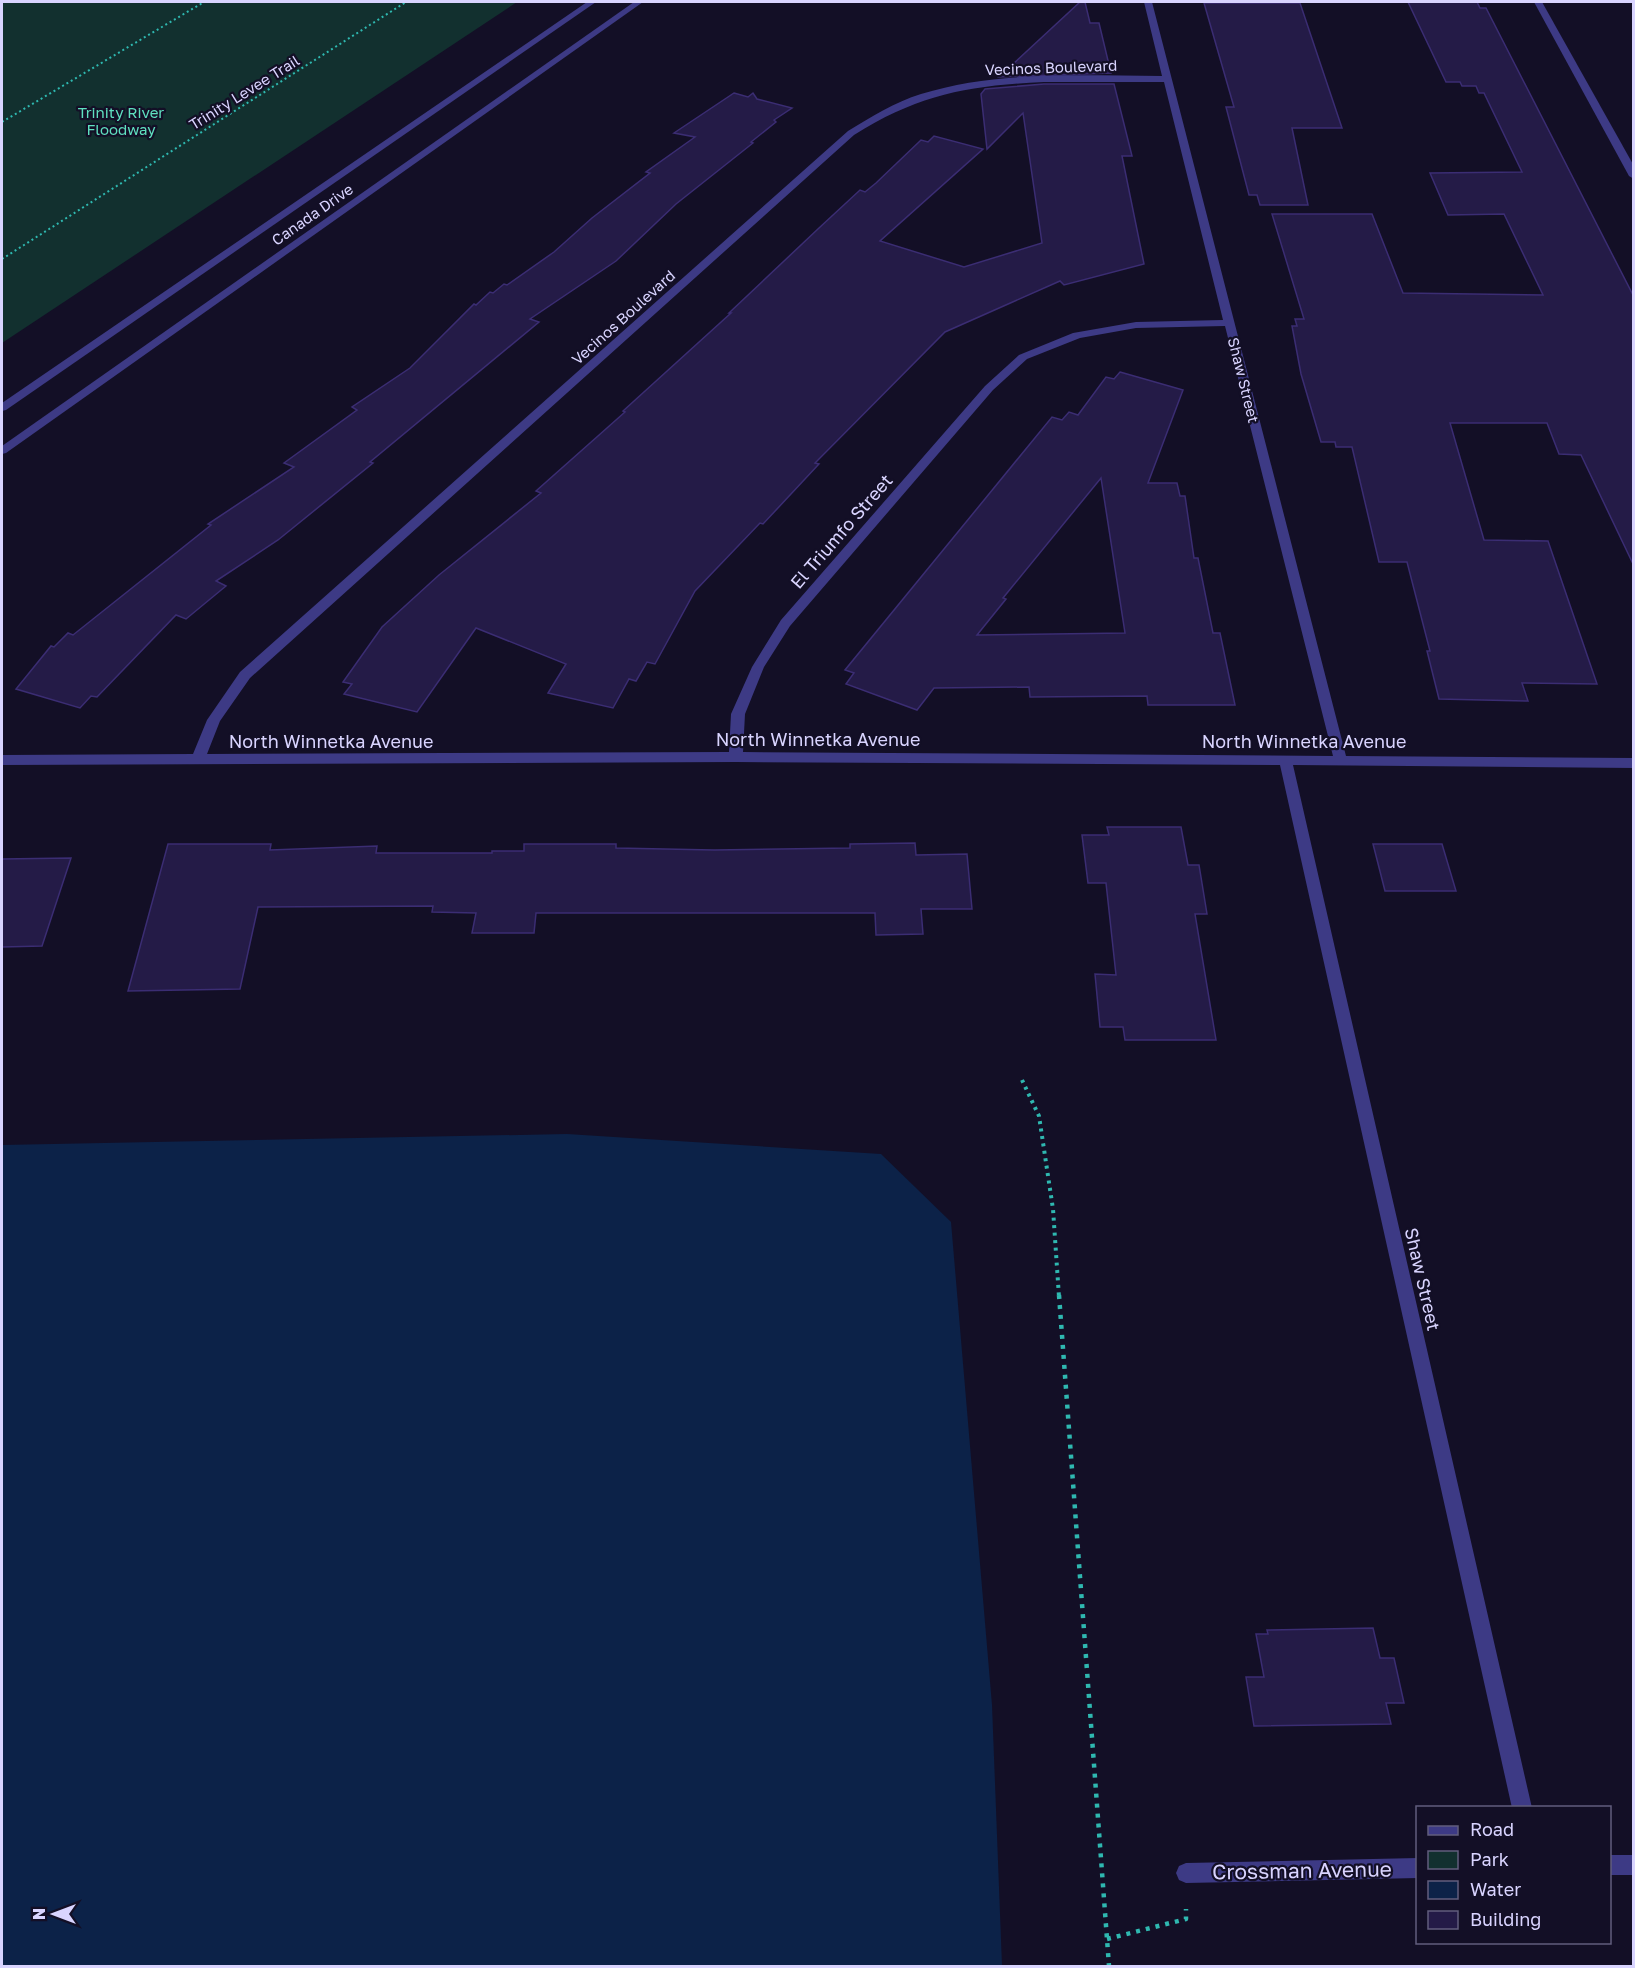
<svg xmlns="http://www.w3.org/2000/svg" width="1635" height="1968" viewBox="0 0 1635 1968" font-family="'Golos Text',sans-serif">
<style>
.green{fill:#12302f}
.water{fill:#0c2248}
.building{fill:#241b47;stroke:#3b2d73;stroke-width:1.5;fill-rule:evenodd}
.lines{fill:none;stroke-linecap:round;stroke-linejoin:round}
.path-far2{stroke:#2fb8b0;stroke-width:2;stroke-dasharray:2 3;stroke-linecap:butt}
.path-far1{stroke:#2fb8b0;stroke-width:4;stroke-dasharray:3 4.5;stroke-linecap:butt}
.path{stroke:#2fb8b0;stroke-width:4.5;stroke-dasharray:4 6;stroke-linecap:butt}
.minor{fill:#3d3a85;fill-rule:evenodd}
.tertiary{fill:#3d3a85;fill-rule:evenodd}
.labels{text-anchor:middle;dominant-baseline:central;stroke-width:4.5;stroke-linejoin:round;paint-order:stroke}
.far-street-label{font-size:15px;fill:#d9d4ff;stroke:#130f26}
.far-park-label{font-size:15px;fill:#5fe0c0;stroke:#130f26}
.street-label{font-size:18px;fill:#d9d4ff;stroke:#130f26}
.near-street-label{font-size:21px;fill:#d9d4ff;stroke:#130f26}
</style>
<rect width="100%" height="100%" fill="#130f26"/>
<polygon class="green" points="2,2 517,2 2,343"/>
<polygon class="water" points="567,1134 881,1154 951,1222 992,1705 1002,1966 2,1966 2,1145"/>
<g class="building">
<polygon points="1080,2 1085,2 1090,23 1099,23 1111,73 999,77"/>
<polygon points="1408,2 1477,2 1480,8 1486,8 1634,297 1634,566 1581,455 1559,454 1547,423 1450,423 1484,540 1548,541 1597,684 1522,683 1528,701 1439,699 1427,651 1430,651 1407,562 1379,562 1352,447 1336,447 1335,442 1321,442 1301,374 1292,326 1297,326 1295,319 1304,319 1272,214 1372,214 1403,293 1543,295 1504,214 1448,215 1430,173 1522,172 1484,93 1479,93 1476,86 1462,86 1460,82 1446,82"/>
<polygon points="1204,3 1300,3 1342,128 1292,128 1308,205 1260,205 1257,195 1249,195 1226,107 1234,107"/>
<polygon points="1044,84 1114,84 1132,156 1122,156 1144,264 1064,285 1060,281 945,332 815,463 819,464 763,524 760,523 695,591 655,664 647,662 636,681 629,679 613,708 548,693 566,664 476,628 417,712 344,694 352,684 343,682 382,627 439,575 541,493 536,491 625,412 623,411 731,313 729,313 819,228 860,190 865,192 876,183 921,140 928,142 934,136 983,149 880,241 964,267 1042,243 1023,113 987,149 981,94 985,89"/>
<polygon points="734,93 748,97 753,93 757,99 792,108 774,120 776,122 751,142 753,143 676,204 616,261 530,319 539,322 370,462 373,463 278,540 216,581 226,586 186,619 176,615 97,697 91,696 80,708 16,689 51,646 54,647 68,633 73,635 211,525 208,524 294,467 284,463 357,410 352,407 410,368 474,304 476,305 490,292 493,293 504,284 507,285 554,252 592,218 650,173 646,172 695,137 674,133"/>
<path d="M1120 372 1183 390 1148 483H1177L1180 496H1185L1194 558H1198L1213 633H1220L1235 705H1148L1147 696 1030 697 1029 687 934 688 917 710 846 684 854 673 845 670 1052 417 1062 420 1069 412 1078 415 1106 377 1114 379ZM1101 478 1125 633 977 635 1006 599 1003 598Z"/>
<polygon points="1107,827 1181,827 1188,865 1199,865 1207,914 1195,914 1216,1040 1125,1040 1123,1027 1100,1027 1095,974 1116,975 1106,883 1088,883 1082,835 1109,835"/>
<polygon points="915,843 916,855 967,854 972,909 921,909 923,934 876,935 875,913 536,913 534,933 472,933 476,913 432,912 433,906 258,907 240,989 128,991 168,844 271,844 270,850 377,846 376,853 492,853 492,851 524,851 524,844 616,844 616,848 714,850 850,848 850,844"/>
<polygon points="1373,844 1442,844 1456,891 1385,891"/>
<polygon points="71,858 42,946 2,947 2,859"/>
<polygon points="1373,1628 1380,1658 1394,1658 1404,1703 1386,1703 1391,1724 1254,1726 1246,1677 1264,1677 1256,1634 1268,1634 1267,1630"/>
</g>
<g class="lines">
<g class="path-far2">
<polyline points="2,122 204,2"/>
<polyline points="2,259 406,2"/>
</g>
<polyline class="path-far1" points="1022,1080 1039,1116 1053,1209 1059,1297"/>
<g class="path">
<polyline points="1059,1295 1109,1966"/>
<polyline points="1107,1939 1186,1919 1186,1909"/>
</g>
<g class="minor">
<path d="M1144 2H1152L1346 756 1634 758V768L1293 765 1532 1808H1512L1280 765 736 762 2 765V755L193 754 207 720 240 672 848 131C871 117 895 102 921 94 998 70 1082 76 1162 76ZM1044 82H1164L1223 320 1136 322 1073 333 1019 355 985 386 781 620 752 667 731 714 729 752 207 754 220 721 250 678 854 135C920 94 967 86 1044 82ZM1225 326 1333 756 743 752 745 714 764 667 790 626 993 390 1027 359 1080 338 1136 328Z"/>
<polygon points="1534,2 1542,2 1634,166 1634,179 1629,176"/>
<rect x="1610" y="1855" width="24" height="20"/>
<polygon points="1418,1858 1418,1878 1186,1883 1179,1880 1176,1873 1179,1866 1186,1863"/>
</g>
<g class="tertiary">
<polygon points="587,2 596,2 6,410 2,411 2,403"/>
<polygon points="634,2 643,2 6,453 2,454 2,446"/>
</g>
</g>
<g class="labels">
<g class="far-street-label">
<text transform="translate(1051 67) rotate(-2)">Vecinos Boulevard</text>
<text transform="translate(244 92) rotate(-32)">Trinity Levee Trail</text>
<text transform="translate(312 214) rotate(-35)">Canada Drive</text>
<text transform="translate(623 317) rotate(-42)">Vecinos Boulevard</text>
<text transform="translate(1244 380) rotate(76)">Shaw Street</text>
</g>
<g class="far-park-label">
<text x="121" y="112">Trinity River<tspan x="121" dy="17">Floodway</tspan></text>
</g>
<g class="street-label">
<text transform="translate(841 531) rotate(-49)">El Triumfo Street</text>
<text x="818" y="739">North Winnetka Avenue</text>
<text x="331" y="741">North Winnetka Avenue</text>
<text x="1304" y="741">North Winnetka Avenue</text>
<text transform="translate(1423 1279) rotate(77)">Shaw Street</text>
</g>
<g class="near-street-label">
<text transform="translate(1302 1870) rotate(-1)">Crossman Avenue</text>
</g>
</g>
<rect width="1635" height="1968" fill="none" stroke="#d9d4ff" stroke-width="6"/>
<rect x="1416" y="1806" width="195" height="138" fill="#130f26" stroke="#625e7d" stroke-width="1.5"/>
<rect x="1428" y="1826" width="30" height="9" fill="#3d3a85" stroke="#625e7d" stroke-width="1.5"/>
<text x="1470" y="1836" font-size="18" fill="#d9d4ff">Road</text>
<rect x="1428" y="1851" width="30" height="18" fill="#12302f" stroke="#625e7d" stroke-width="1.5"/>
<text x="1470" y="1866" font-size="18" fill="#d9d4ff">Park</text>
<rect x="1428" y="1881" width="30" height="18" fill="#0c2248" stroke="#625e7d" stroke-width="1.5"/>
<text x="1470" y="1896" font-size="18" fill="#d9d4ff">Water</text>
<rect x="1428" y="1911" width="30" height="18" fill="#241b47" stroke="#625e7d" stroke-width="1.5"/>
<text x="1470" y="1926" font-size="18" fill="#d9d4ff">Building</text>
<g transform="translate(54 1914) rotate(270)" stroke="#130f26" stroke-width="4.5" paint-order="stroke">
<path d="M0-4.5L10 22L0 15L-10 22Z" fill="#d9d4ff"/>
<text y="-9" font-size="16" font-weight="bold" text-anchor="middle" fill="#d9d4ff">N</text>
</g>
</svg>
